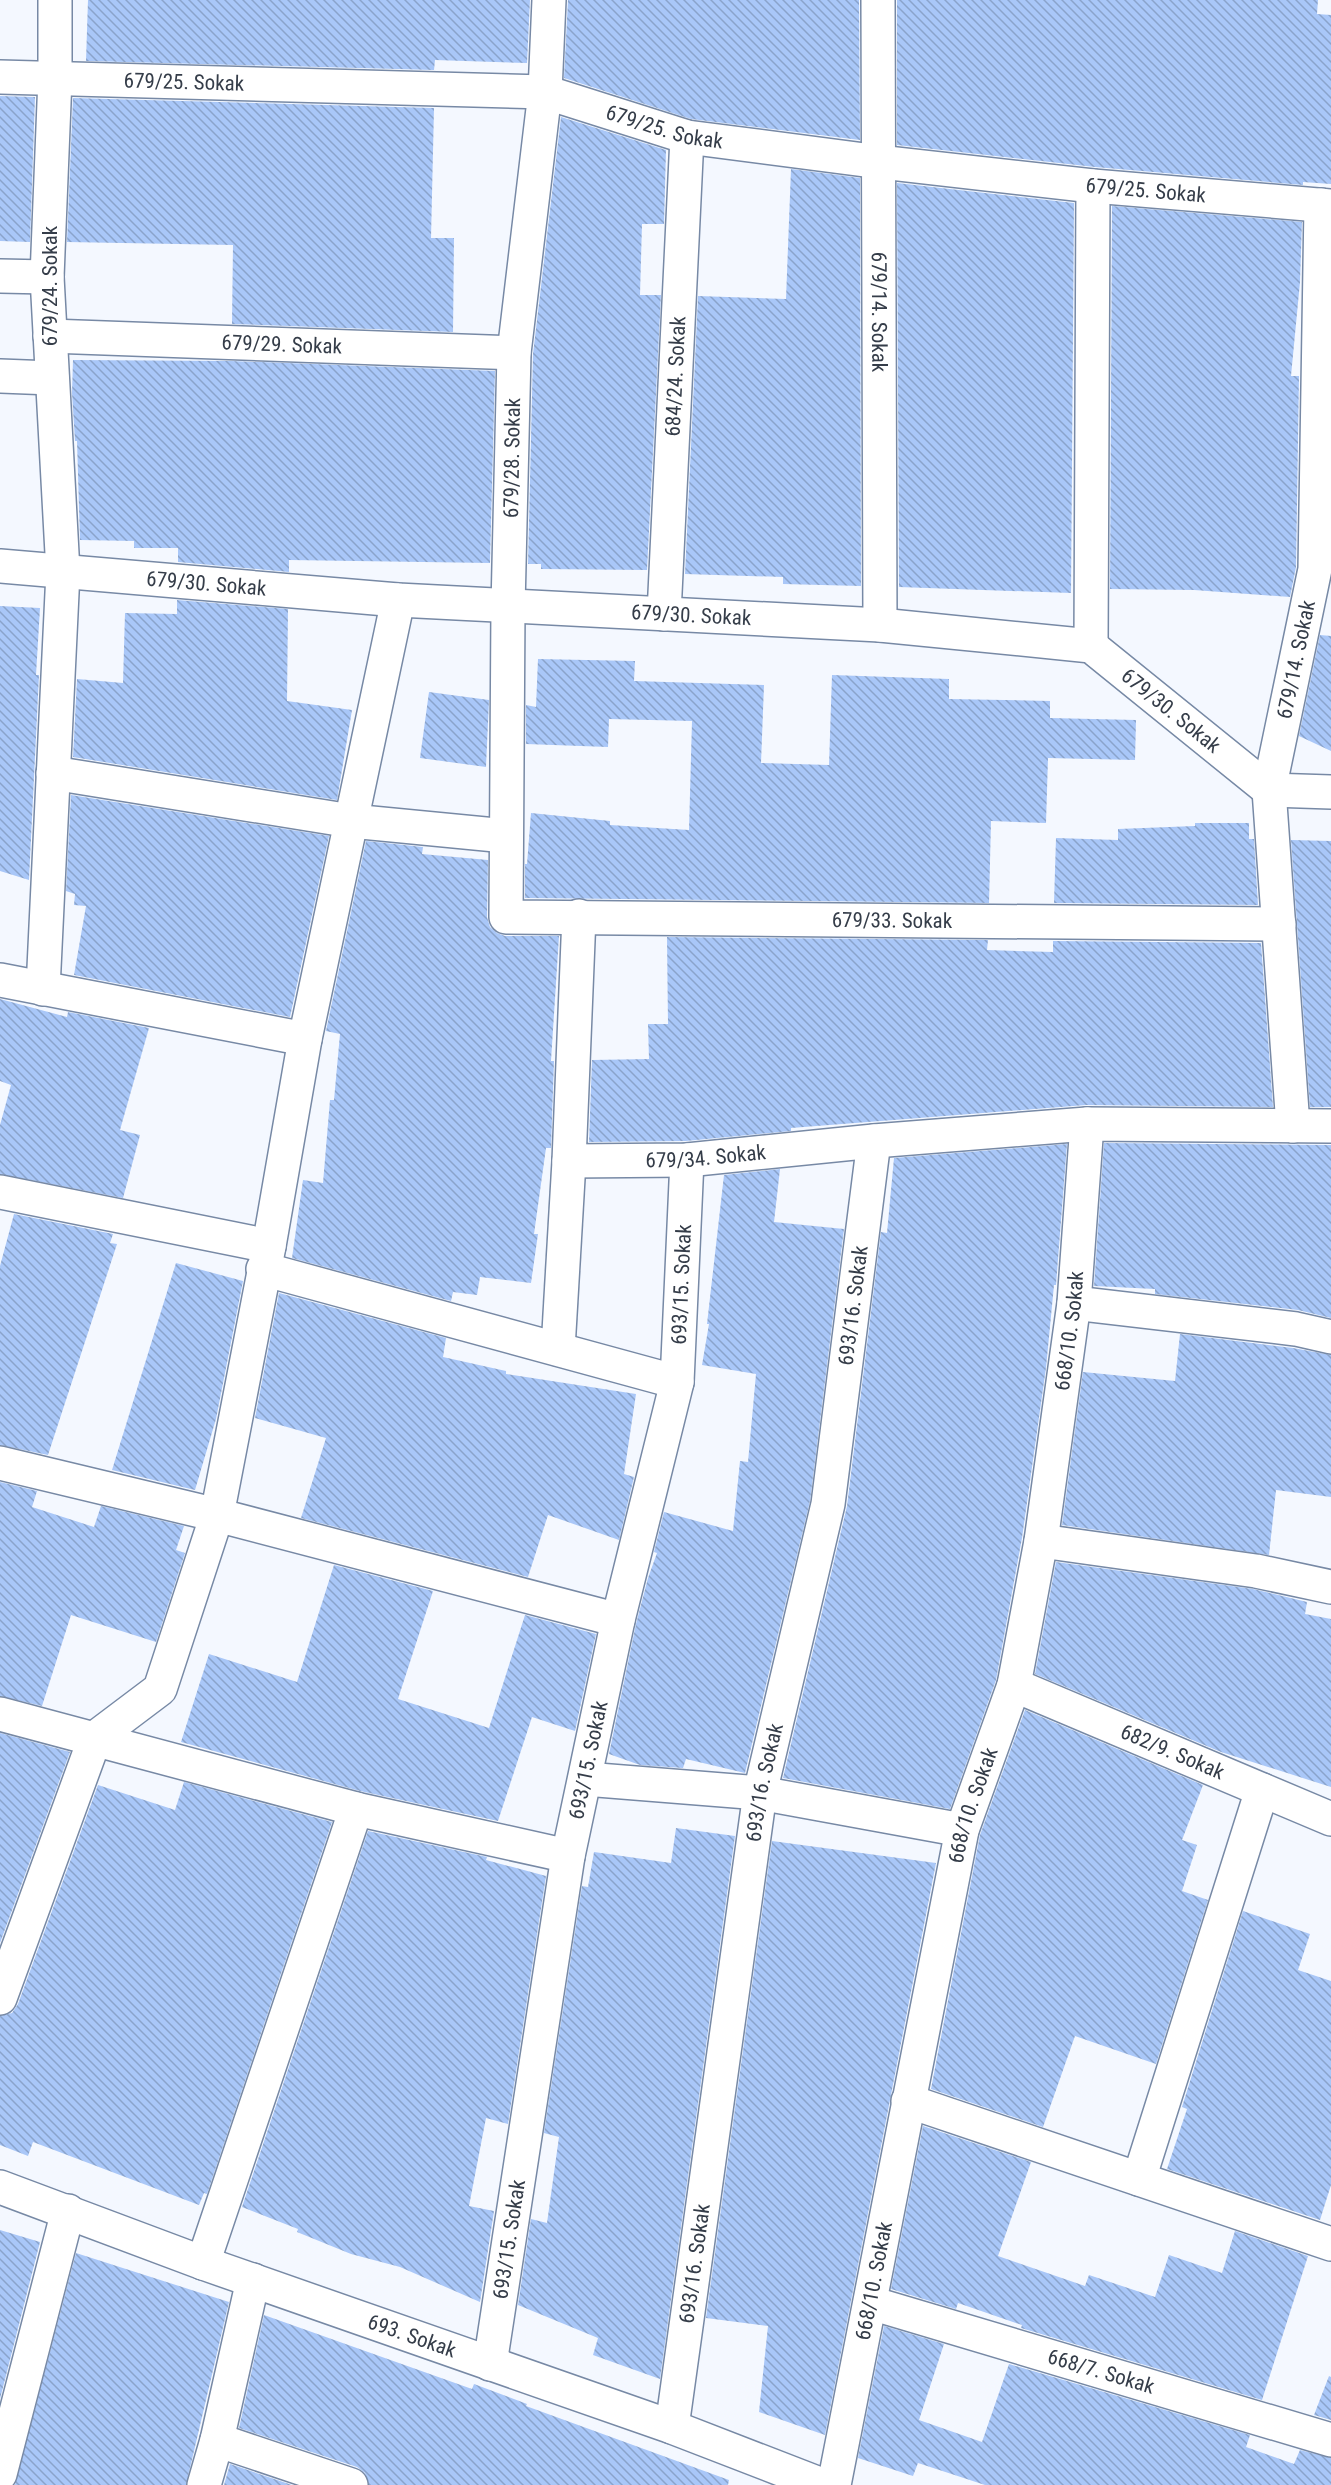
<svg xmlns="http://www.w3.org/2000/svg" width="1331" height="2485" viewBox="0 0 1331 2485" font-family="'Roboto Condensed',sans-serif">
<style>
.building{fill:url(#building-back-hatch)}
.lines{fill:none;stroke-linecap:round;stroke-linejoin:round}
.minor-casing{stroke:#7789a5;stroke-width:36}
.tertiary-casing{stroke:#7789a5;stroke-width:36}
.minor{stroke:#fff;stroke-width:33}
.tertiary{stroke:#fff;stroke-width:33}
.labels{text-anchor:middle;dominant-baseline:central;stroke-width:6;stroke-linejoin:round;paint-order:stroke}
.street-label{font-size:21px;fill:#353d49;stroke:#fff}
</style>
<defs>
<pattern id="building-back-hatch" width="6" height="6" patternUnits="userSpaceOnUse" patternTransform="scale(1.5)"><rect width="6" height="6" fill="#a9c7f8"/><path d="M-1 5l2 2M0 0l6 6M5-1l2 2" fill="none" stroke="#8aa3cb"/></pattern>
</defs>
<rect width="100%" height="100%" fill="#f4f8ff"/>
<g class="building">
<polygon points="88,0 530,0 527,63 435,60 434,70 86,61"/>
<polygon points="568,0 859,0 860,140 691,119 564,78"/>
<polygon points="897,0 1318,0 1317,14 1331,15 1331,184 1303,182 1303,185 1095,167 897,145"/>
<polygon points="0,96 35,97 30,242 0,241"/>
<polygon points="73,98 434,108 431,238 454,238 453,332 232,324 233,245 67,242"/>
<polygon points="561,117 666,150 664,224 642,224 640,295 661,295 647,570 541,569 541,564 528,564 533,354"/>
<polygon points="791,169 860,178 861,586 783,584 783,577 685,574 698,296 786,299"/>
<polygon points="897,183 1074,203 1071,593 899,587"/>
<polygon points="1112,206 1302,222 1300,282 1291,376 1299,376 1296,567 1290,597 1194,590 1110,589"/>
<polygon points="73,360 231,361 495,371 490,563 289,560 289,572 178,562 178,548 134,548 134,541 80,540 77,441 75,441 72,393"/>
<polygon points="177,600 288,609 287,701 352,710 337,800 73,757 77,679 123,683 125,613 177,614"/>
<polygon points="0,606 40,608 36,675 39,675 29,880 0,871"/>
<polygon points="1320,635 1331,636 1331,751 1299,736"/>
<polygon points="538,659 635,661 634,681 764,685 761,763 829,765 832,675 949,679 949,699 1050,701 1050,718 1136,720 1135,760 1048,758 1046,823 991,821 989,903 525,898 525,864 527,864 531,813 610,821 610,825 689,830 692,721 609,719 608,747 526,744 526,705 536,707"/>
<polygon points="429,692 489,700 486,767 420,758"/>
<polygon points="71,795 329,836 290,1017 74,975 86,906 74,905 75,894 66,891"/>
<polygon points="1195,823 1249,823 1249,839 1254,839 1258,905 1054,903 1056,838 1118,840 1118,829 1195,826"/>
<polygon points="1291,840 1331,841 1331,1107 1310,1107"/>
<polygon points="366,841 423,847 422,854 488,860 487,917 490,927 497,933 505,936 559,936 551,1061 554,1061 551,1148 546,1148 534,1234 538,1234 531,1283 480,1277 477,1295 453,1292 451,1301 292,1258 303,1180 323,1183 330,1100 334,1100 340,1034 326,1031"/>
<polygon points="667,937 988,940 987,950 1053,952 1053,941 1261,943 1273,1107 1086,1105 791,1128 791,1131 686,1141 589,1142 592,1060 649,1059 648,1024 668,1024"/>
<polygon points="0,999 67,1017 68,1012 149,1028 120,1130 140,1135 123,1198 0,1174 0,1125 11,1085 0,1081"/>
<polygon points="1104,1143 1331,1145 1331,1318 1298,1310 1155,1294 1155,1289 1094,1286"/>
<polygon points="1067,1144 1056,1285 1054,1285 1046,1368 1022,1538 996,1680 950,1809 783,1778 847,1506 881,1232 887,1233 894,1158"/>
<polygon points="780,1169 774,1222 844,1229 810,1501 745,1773 686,1759 683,1768 640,1765 609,1754 636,1624 648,1578 657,1553 654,1552 664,1512 733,1531 740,1461 748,1462 756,1374 702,1365 709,1324 707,1324 724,1175"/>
<polygon points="14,1214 113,1234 110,1243 117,1244 48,1455 0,1445 0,1266"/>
<polygon points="176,1263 243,1281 216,1419 195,1490 112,1470"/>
<polygon points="279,1293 446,1338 443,1357 506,1371 506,1374 636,1394 624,1474 634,1477 619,1540 548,1515 528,1577 301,1518 326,1438 255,1418"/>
<polygon points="1180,1334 1293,1348 1331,1355 1331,1497 1276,1490 1269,1555 1062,1525 1083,1372 1175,1381"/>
<polygon points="0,1482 37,1491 32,1507 94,1527 101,1506 184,1526 176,1550 185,1553 156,1642 71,1615 42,1706 0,1696"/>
<polygon points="1056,1562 1253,1589 1307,1602 1305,1614 1331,1619 1331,1787 1221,1752 1035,1674"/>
<polygon points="334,1565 433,1591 398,1699 489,1728 525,1615 596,1634 575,1731 532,1717 498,1821 360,1791 181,1742 209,1654 297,1682"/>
<polygon points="1025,1710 1203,1785 1182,1840 1197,1845 1182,1891 1208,1900 1156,2064 1075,2036 1043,2127 931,2089 980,1835"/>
<polygon points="0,1733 70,1752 0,1943"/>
<polygon points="184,1782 332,1822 207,2194 204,2193 199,2205 33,2142 28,2156 0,2145 0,2016 12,2013 18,2004 98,1785 175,1810"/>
<polygon points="676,1828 735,1836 660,2379 593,2355 598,2338 518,2305 531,2219 547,2223 559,2137 544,2133 582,1886 588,1887 594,1852 671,1863"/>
<polygon points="368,1831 487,1857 486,1860 546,1876 508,2124 486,2118 469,2206 494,2211 480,2302 400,2267 351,2254 297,2232 298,2229 242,2207"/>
<polygon points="772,1841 936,1863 825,2435 759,2412 768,2326 706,2318"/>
<polygon points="1243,1911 1310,1934 1298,1970 1331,1981 1331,2185 1320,2220 1167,2169 1187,2109 1182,2107"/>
<polygon points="923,2126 1031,2162 998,2256 1085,2286 1089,2275 1155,2297 1169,2255 1222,2273 1235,2231 1308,2256 1262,2400 1021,2328 1022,2325 958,2303 956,2309 891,2289"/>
<polygon points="0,2230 40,2242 0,2399"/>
<polygon points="76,2253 229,2302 186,2485 15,2485"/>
<polygon points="264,2315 472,2389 474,2384 527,2404 526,2406 729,2480 728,2485 369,2485 365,2473 357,2467 239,2428"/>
<polygon points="884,2326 944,2344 919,2420 982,2442 1009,2364 1250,2435 1246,2447 1294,2464 1300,2450 1331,2458 1331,2485 985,2485 918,2463 913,2476 858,2458"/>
<polygon points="1329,2376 1331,2377 1331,2420 1314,2415"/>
<polygon points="230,2464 292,2485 224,2485"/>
</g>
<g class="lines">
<g class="minor-casing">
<g id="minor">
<path id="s1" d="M549 0 545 92 514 353 508 607 506 917 1279 924"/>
<path id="s2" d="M0 77 545 92 687 137 880 162 1093 186 1331 206"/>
<polyline points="0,276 47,277"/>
<path id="s3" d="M50 336 514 353"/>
<polyline points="0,376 52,378"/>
<path id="s4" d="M664 614 687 137"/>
<polyline points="1091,646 1093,186"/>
<polyline points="53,773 351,821 506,836"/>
<path id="s5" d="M579 916 569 1161 687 1160 874 1141 1087 1124 1331 1126"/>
<polyline points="0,980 305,1039"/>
<polyline points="43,989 63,572 47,277 55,78 55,0"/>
<path id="s6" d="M1293 1126 1269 790 1315 569 1321 205"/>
<polyline points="0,1192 269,1246"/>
<polyline points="263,1269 677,1382"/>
<polyline points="1074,1303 1296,1329 1331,1337"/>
<polyline points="558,1349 569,1161"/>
<polyline points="0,1463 217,1515 618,1620"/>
<polyline points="1041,1541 1256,1571 1331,1587"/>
<path id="s7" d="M1014 1685 1331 1819"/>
<polyline points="0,1714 356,1809 568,1856"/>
<polyline points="585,1779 760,1793 962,1830"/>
<polyline points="0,1998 95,1738 160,1689 217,1515 269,1246 305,1039 398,600"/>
<polyline points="908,2101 1331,2244"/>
<polyline points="1139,2179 1262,1790"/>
<polyline points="203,2263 356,1809"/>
<path id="s8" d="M871 2303 1331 2440"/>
<path id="s9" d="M490 2364 568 1856 618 1620 677 1382 687 1160"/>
<path id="s10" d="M672 2427 760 1793 828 1504 874 1141"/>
<polyline points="217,2440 351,2485"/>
<polyline points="0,2474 68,2211"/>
<polyline points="204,2485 217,2440 253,2280"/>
<path id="s11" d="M834 2485 962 1830 1014 1685 1041 1541 1074 1303 1087 1124"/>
</g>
</g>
<g class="tertiary-casing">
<g id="tertiary">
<path id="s12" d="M878 0 880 625"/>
<path id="s13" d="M0 566 398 600 880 625 1091 646 1269 790 1331 792"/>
<path id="s14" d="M0 2187 203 2263 672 2427 822 2485"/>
</g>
</g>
<use href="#minor" class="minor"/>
<use href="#tertiary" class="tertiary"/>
</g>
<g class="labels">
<g class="street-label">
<text stroke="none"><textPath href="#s2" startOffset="184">679/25. Sokak</textPath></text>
<text stroke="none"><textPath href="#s2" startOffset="670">679/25. Sokak</textPath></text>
<text stroke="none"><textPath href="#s2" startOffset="1156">679/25. Sokak</textPath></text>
<text transform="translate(50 286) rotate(-90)">679/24. Sokak</text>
<text stroke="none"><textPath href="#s12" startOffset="312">679/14. Sokak</textPath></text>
<text stroke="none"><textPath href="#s3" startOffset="232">679/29. Sokak</textPath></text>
<text stroke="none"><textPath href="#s4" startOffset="238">684/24. Sokak</textPath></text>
<text transform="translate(512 458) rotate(-89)">679/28. Sokak</text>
<text stroke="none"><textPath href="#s13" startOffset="207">679/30. Sokak</textPath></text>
<text stroke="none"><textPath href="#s13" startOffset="693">679/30. Sokak</textPath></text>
<text stroke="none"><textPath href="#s6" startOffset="470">679/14. Sokak</textPath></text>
<text stroke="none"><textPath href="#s13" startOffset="1197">679/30. Sokak</textPath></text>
<text stroke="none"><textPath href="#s1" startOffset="1305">679/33. Sokak</textPath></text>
<text stroke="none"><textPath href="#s5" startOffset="382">679/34. Sokak</textPath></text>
<text stroke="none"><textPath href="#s9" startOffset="1098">693/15. Sokak</textPath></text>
<text stroke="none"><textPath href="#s10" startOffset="1137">693/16. Sokak</textPath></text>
<text stroke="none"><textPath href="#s11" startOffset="1180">668/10. Sokak</textPath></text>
<text stroke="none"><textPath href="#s7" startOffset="172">682/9. Sokak</textPath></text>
<text stroke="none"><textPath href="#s9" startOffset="612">693/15. Sokak</textPath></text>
<text stroke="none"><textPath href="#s10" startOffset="651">693/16. Sokak</textPath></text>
<text stroke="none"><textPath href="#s11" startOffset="694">668/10. Sokak</textPath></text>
<text stroke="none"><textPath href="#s9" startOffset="126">693/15. Sokak</textPath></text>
<text stroke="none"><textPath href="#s10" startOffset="165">693/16. Sokak</textPath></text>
<text stroke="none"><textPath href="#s11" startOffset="208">668/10. Sokak</textPath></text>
<text stroke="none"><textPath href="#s14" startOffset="438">693. Sokak</textPath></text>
<text stroke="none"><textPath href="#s8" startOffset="240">668/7. Sokak</textPath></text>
</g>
</g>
</svg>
